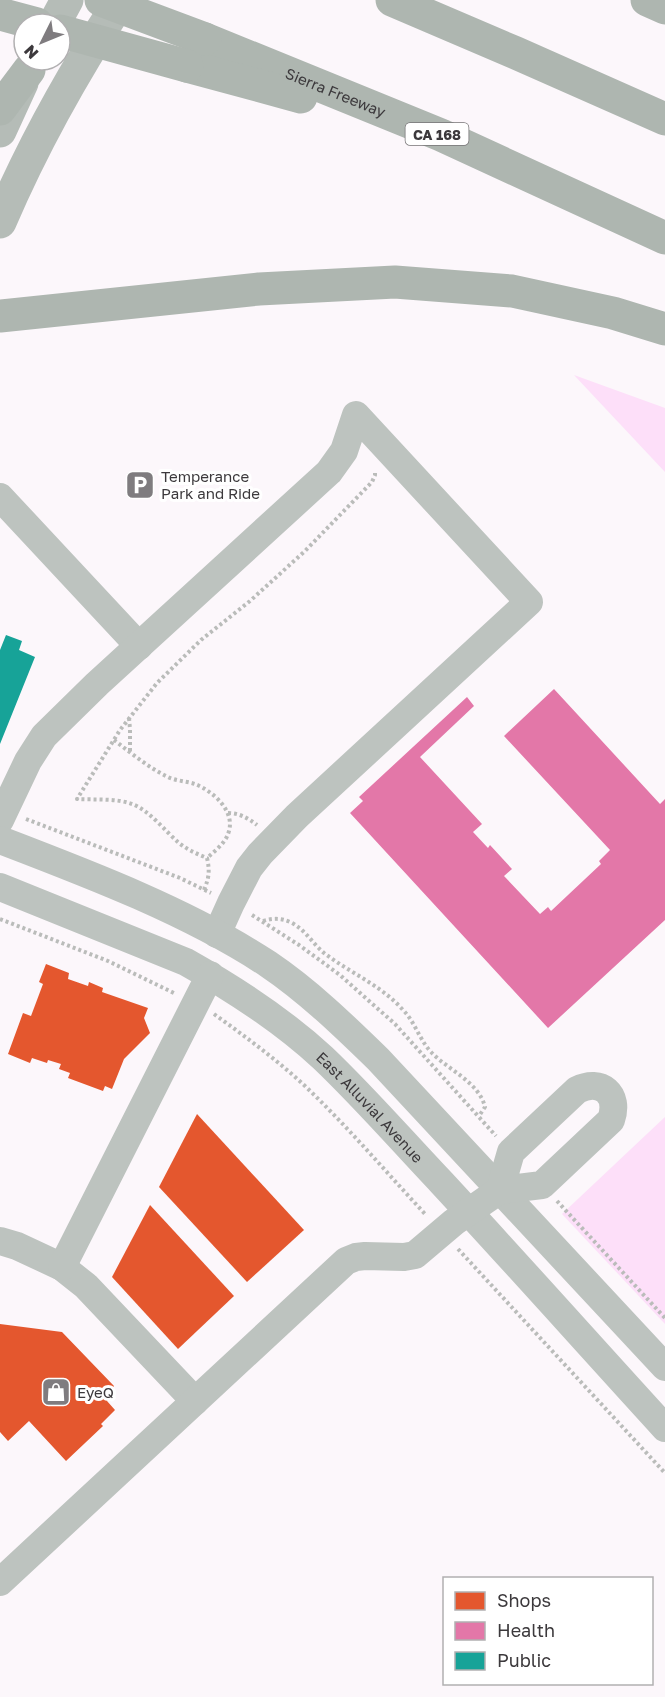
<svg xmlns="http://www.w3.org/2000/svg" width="665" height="1697" viewBox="0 0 665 1697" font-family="'Golos Text',sans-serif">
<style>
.green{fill:#fddff9}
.shops{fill:#e4572e}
.health{fill:#e377a8}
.public{fill:#17a398}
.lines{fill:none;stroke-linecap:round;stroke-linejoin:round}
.path{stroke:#babcba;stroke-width:4;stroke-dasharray:3 3;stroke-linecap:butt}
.minor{stroke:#bdc3bf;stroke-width:28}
.major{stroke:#b5bcb7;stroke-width:33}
.highway{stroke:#aeb6b0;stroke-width:33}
.highway-bridge{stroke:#aeb6b0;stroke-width:33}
.labels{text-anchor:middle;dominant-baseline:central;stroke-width:6;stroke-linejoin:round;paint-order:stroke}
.shield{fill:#fff;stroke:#767476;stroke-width:1.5}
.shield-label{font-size:14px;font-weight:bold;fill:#3c393c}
.street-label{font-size:15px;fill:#3c393c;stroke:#fff}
.poi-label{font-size:15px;fill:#3c393c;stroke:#fff;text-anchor:start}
</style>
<rect width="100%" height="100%" fill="#fcf7fb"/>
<g class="green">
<polygon points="574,375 665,408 665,472"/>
<polygon points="665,1117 665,1324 562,1214"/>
</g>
<g class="shops">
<polygon points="46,964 69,973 68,979 88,986 89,982 103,988 102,992 148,1008 144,1018 150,1033 124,1059 112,1089 105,1086 103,1091 68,1078 70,1073 59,1069 61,1064 48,1060 47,1063 32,1058 30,1063 8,1054 23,1013 31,1016 43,984 39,982"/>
<polygon points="197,1114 304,1230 247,1282 159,1187"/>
<polygon points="150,1205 234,1296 178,1349 112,1277"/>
<polygon points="0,1324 62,1332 114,1386 111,1390 114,1394 107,1401 115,1410 101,1424 103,1426 66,1461 29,1421 8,1441 0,1432"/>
</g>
<polygon class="health" points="554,689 660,804 665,799 665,920 548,1028 350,813 363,801 359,797 467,697 474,706 420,757 482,824 473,832 488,848 490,845 512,869 504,876 540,914 548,907 551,911 601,864 599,861 610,850 504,736"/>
<polygon class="public" points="6,635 22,641 19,650 35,657 0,744 0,650"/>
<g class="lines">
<g class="path">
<polyline points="129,718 130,729 130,751"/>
<path d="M114 740C131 753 149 768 168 777 176 781 186 781 195 784 213 791 237 812 228 834 225 843 215 851 207 858"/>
<path d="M228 813C239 813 248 818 257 825"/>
<polyline points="26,819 180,878 211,893"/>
<path d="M204 890C209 878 210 871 207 858 197 854 188 850 179 843 165 831 149 810 132 804 116 798 94 800 77 799L120 730 157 683 201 640 250 601 305 551 372 482 375 475V472"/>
<polyline points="252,915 299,945 340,975 395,1024 496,1136"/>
<polyline points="0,919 108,961 176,994"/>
<path d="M263 921C273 918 281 918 290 922 305 929 312 943 324 953 350 973 381 985 403 1010 415 1022 419 1039 431 1052 448 1070 479 1082 485 1107L479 1116"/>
<path d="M214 1014C246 1037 277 1060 305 1086 348 1127 386 1172 426 1215"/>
<polyline points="557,1201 665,1318"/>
<polyline points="458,1249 665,1473"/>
</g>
<g class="minor">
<polyline points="0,497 139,646"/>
<polyline points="0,820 28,761 44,736 97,684 329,472 344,451 356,415 529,602 297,816 260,854 249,868 231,903 217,934"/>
<path d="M0 840C89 874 189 912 268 964 308 991 343 1025 378 1059L665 1367"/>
<path id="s1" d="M0 887 186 962C234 989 282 1020 323 1058 365 1098 403 1142 442 1183 517 1264 591 1347 665 1428"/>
<polyline points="0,1241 17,1246 62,1267 86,1286 195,1401"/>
<polyline points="62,1267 210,975"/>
<path d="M0 1582 346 1261 356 1257 365 1256 404 1257 415 1255 454 1222 500 1190 542 1185 611 1120C620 1094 601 1078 577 1090L511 1152 500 1190"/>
</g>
<g class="major">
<polyline points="54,24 67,0"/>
<polyline points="0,131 22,83"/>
<path d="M0 222C33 145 75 70 121 0"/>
</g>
<g class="highway">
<polyline points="392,0 516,53 665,119"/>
<polyline points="647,0 665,8"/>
<polyline points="0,14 37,24"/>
<path id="s2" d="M205 39 441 135 665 238"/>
<polyline points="187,66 301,97"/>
<polyline points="0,109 29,70"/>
<polyline points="0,316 259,289 395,282 512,291 613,313 665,329"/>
</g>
<g class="highway-bridge">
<polyline points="101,0 205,39"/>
<polyline points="60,31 187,66"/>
</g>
</g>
<defs>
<g id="parking-square" transform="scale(1.5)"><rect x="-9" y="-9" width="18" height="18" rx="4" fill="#7f7c7f" stroke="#fff"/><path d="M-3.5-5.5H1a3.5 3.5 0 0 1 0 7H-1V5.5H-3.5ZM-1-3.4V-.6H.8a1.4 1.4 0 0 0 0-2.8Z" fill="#fff"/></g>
<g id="shop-square" transform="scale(1.5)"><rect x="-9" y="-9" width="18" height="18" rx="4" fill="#7f7c7f" stroke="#fff"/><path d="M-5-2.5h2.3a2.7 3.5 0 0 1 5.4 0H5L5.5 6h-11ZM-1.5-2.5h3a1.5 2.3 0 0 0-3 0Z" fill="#fff"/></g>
</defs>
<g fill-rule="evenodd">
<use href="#parking-square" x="140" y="485"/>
<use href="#shop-square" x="56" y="1392"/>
</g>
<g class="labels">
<rect class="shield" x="405.5" y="123" width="63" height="22" rx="4.5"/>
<g class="shield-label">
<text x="437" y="134">CA 168</text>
</g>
<g class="street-label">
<text stroke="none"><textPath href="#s2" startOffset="141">Sierra Freeway</textPath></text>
<text stroke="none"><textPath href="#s1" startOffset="436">East Alluvial Avenue</textPath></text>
</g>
<g class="poi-label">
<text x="161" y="476">Temperance<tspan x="161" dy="17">Park and Ride</tspan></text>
<text x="77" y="1392">EyeQ</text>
</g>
</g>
<rect x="443" y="1577" width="210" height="108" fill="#ffffff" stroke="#b1b0b1" stroke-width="1.5"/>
<rect x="455" y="1592" width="30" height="18" fill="#e4572e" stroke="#b1b0b1" stroke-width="1.5"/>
<text x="497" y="1607" font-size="18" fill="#3c393c">Shops</text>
<rect x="455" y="1622" width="30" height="18" fill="#e377a8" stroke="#b1b0b1" stroke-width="1.5"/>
<text x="497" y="1637" font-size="18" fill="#3c393c">Health</text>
<rect x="455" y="1652" width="30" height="18" fill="#17a398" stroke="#b1b0b1" stroke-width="1.5"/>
<text x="497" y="1667" font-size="18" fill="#3c393c">Public</text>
<g transform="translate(42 42) rotate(227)"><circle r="28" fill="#ffffff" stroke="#b1b0b1" stroke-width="1.5"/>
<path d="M0-4.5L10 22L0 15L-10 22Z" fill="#7f7c7f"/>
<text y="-9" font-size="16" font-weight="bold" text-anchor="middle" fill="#3c393c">N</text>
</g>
</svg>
